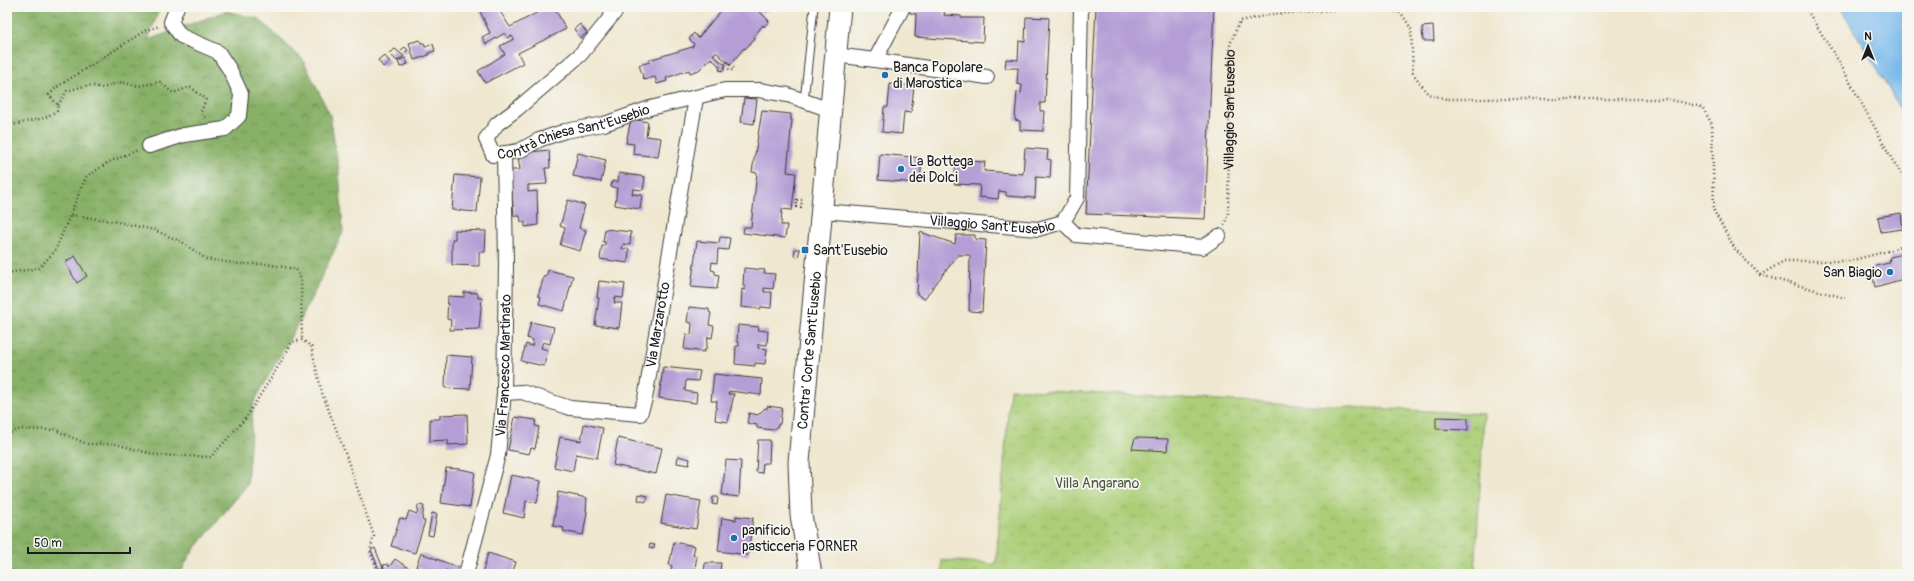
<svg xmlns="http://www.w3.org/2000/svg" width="1914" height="581" viewBox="0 0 1914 581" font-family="Pangolin,sans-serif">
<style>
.forest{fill:url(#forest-crowns);stroke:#526642}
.park{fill:url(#park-crowns);stroke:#64754a}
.water{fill:#76b7eb;stroke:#496a84}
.building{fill:#b49ed5}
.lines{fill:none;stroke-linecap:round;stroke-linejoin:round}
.lane-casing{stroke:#3c3a37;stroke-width:9}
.street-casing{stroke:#3c3a37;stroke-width:16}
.secondary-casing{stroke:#3c3a37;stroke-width:23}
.path{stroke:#3c3a37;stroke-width:2.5;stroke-dasharray:1 3;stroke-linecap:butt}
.lane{stroke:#fff;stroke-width:7}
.street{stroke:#fff;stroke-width:14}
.secondary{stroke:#fff;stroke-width:21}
.poi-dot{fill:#1f6fb2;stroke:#f6f6f2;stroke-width:1.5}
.labels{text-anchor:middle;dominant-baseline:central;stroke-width:3.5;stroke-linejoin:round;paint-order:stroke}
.poi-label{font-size:14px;fill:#1c1c1c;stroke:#f6f6f2;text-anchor:start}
.street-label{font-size:14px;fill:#1c1c1c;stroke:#f6f6f2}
.park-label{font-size:14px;fill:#4e5a3c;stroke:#f6f6f2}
</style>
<defs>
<pattern id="forest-crowns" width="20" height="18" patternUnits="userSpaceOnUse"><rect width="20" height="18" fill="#88b168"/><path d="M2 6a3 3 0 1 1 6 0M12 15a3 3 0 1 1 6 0" fill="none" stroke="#6e8f55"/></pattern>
<pattern id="park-crowns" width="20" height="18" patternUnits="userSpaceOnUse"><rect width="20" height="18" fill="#abce77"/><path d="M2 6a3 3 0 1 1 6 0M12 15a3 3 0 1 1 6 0" fill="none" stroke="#93b066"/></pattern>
</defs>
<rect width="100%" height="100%" fill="#f6f6f2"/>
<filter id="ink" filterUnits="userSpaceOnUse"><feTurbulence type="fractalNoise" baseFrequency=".025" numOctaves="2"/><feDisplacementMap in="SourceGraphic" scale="8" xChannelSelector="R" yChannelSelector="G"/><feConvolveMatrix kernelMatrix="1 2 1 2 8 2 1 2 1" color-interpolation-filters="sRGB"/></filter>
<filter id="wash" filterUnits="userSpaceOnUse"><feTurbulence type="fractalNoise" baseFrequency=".012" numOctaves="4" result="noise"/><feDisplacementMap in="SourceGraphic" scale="16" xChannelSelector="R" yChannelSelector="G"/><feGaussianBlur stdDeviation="0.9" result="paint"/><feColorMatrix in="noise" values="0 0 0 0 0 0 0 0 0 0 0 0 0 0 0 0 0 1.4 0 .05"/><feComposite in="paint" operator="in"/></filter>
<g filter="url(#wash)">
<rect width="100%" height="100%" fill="#efe7cf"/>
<polygon class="forest" points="7,7 160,7 148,40 226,11 259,19 303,60 330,115 339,171 343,232 305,311 253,404 247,485 189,556 180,574 7,574"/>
<polygon class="park" points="1010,389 1484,414 1475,574 942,574 942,560 996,564"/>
<polygon class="water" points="1840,7 1907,7 1907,123 1884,80"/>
<g id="blocks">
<g class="building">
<polygon points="478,7 500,7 501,13 510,27 548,7 554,7 566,29 518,53 523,63 485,83 478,71 505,54 500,46 514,39 512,36 507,38 505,33 486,44 482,37 490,33"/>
<polygon points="633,7 645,7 642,12"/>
<polygon points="724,7 769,7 767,12 760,8 758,10 769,21 764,27 763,25 754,36 755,38 745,49 744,48 730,65 716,52 713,55 725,65 724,71 719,70 720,67 711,58 699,70 690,73 689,70 666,78 667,81 657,84 655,77 644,80 639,65 650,62 649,60 692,47 694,44 689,39 694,33 698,38"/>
<polygon points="910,7 945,7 944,15 961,16 961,18 984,18 983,42 915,37 916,14 910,13"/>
<polygon points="1096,7 1214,7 1205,219 1086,214"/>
<polygon points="1026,17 1049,18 1045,103 1040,103 1040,111 1044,111 1043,131 1020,130 1020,121 1015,120 1017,92 1021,93 1022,85 1017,84 1018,68 1005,68 1006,59 1018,60 1019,41 1025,42"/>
<polygon points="580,24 587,33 580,38 574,29"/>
<polygon points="1433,26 1434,41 1423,41 1422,27"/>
<polygon points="420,40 421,43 424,43 425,47 433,44 435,51 428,53 429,55 414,60 409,43"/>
<polygon points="405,47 408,50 404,53 401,50"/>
<polygon points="395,49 404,56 397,61 389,53"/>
<polygon points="384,55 390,62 383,67 378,60"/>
<polygon points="405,58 408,64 400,67 398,61"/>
<polygon points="890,84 914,86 911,113 904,112 902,134 882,132 884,107 888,107"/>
<polygon points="744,98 757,99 754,124 741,122"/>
<polygon points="762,111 791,114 791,120 792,120 787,172 796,173 792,210 782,209 781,225 787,225 785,238 743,233 744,227 751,227 757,173 752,172"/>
<polygon points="631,119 648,122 646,136 661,138 658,157 633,154 634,144 626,143"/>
<polygon points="1025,148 1048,150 1047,159 1051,160 1050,178 1036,177 1035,198 1006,196 1006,192 999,191 998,199 979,197 980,185 954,184 956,160 985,162 984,171 1023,174"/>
<polygon points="549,150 550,168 545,168 547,184 528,185 528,192 537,191 538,225 525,227 525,222 521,222 520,216 514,216 510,170 520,170 518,156 521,153"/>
<polygon points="578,153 606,160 601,182 573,176"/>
<polygon points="880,154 922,158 920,183 878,180"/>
<polygon points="619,173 645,177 643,190 633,189 632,194 642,195 640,209 615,205 617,188 611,187 612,181 618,182"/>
<polygon points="455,175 480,177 477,212 452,210"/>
<polygon points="568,200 585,205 579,228 586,230 580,251 560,245 565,228 560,226"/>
<polygon points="1901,213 1903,229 1881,232 1878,217"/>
<polygon points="605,229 631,232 630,245 623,244 622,249 629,249 628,263 600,259 602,246 605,246 605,242 603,242"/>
<polygon points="455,230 486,231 485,252 479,252 479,266 452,265 452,239 455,239"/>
<polygon points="920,232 955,244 956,235 975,235 975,239 986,240 982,312 969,311 970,255 958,255 924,299 917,294"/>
<polygon points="720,237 730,238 728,250 718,249 717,263 712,262 711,270 715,271 715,274 719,275 717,289 691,287 697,241 719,243"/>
<polygon points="795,249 800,249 798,257 794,256"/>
<polygon points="1907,253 1907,278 1875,287 1871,267 1889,263 1890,257"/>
<polygon points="75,256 87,276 77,283 65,262"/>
<polygon points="744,268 765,270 764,273 775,274 773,289 764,288 764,292 772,292 771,308 761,307 760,309 741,307 742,289 745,290 745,286 743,286"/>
<polygon points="548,270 573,276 564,311 539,304 541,297 538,296 544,276 546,277"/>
<polygon points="599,281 625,284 623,298 615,297 614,303 622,303 619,328 595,325 599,298 597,298"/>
<polygon points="464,292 478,293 478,298 482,298 479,329 450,330 451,320 447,319 448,296 464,297"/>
<polygon points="689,307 709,309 709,312 711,313 709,325 714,326 712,338 708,337 706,349 705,349 704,352 684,349 686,334 691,335 692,323 687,322"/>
<polygon points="531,322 554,327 550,344 543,342 541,348 548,350 544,366 521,361 526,344 532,346 533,340 527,338"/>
<polygon points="738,325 759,327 758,330 768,331 767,345 758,344 758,348 767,349 765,364 755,363 755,366 735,364 736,346 739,346 739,342 737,342"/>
<polygon points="446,355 472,357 470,389 445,388"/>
<polygon points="663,367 700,371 698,381 686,380 685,391 697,393 696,403 659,398"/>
<polygon points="714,374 762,379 761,395 729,391 728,394 734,394 728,422 715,420 717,401 711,401"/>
<polygon points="767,406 782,408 780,424 778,424 778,426 773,430 757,428 757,425 747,423 749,413 758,415 765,408 767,409"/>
<polygon points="467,414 468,444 448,445 448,440 430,441 430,419 440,419 440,415"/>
<polygon points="515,417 536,420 535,426 539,427 535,449 531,448 529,454 508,450"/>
<polygon points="1436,417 1468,418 1468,430 1436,429"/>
<polygon points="584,424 603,428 597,458 576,454 573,471 554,467 560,437 581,441"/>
<polygon points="618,438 662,448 656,474 613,465"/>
<polygon points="1135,438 1168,439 1167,451 1132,449"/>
<polygon points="758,440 770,440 769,463 763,463 762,473 756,472"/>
<polygon points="678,456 690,459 689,465 677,463"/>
<polygon points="726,460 741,461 739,497 722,495"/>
<polygon points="446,468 460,469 475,472 470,507 441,503"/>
<polygon points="511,475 541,481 537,503 526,501 524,518 503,513"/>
<polygon points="558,492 587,498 586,511 587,512 583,535 563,531 564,528 553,526"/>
<polygon points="639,494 648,496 646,502 638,500"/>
<polygon points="666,495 701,501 696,529 661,523"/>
<polygon points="713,497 718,497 717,505 712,504"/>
<polygon points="418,505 424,506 422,520 425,521 415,553 391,546 400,518 406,520 409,511 417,514"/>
<polygon points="432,513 437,514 433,536 428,535"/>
<polygon points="736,516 753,518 748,555 718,551 722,518 736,520"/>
<polygon points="674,542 695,546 693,555 697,556 694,574 670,574 672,566 669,565"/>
<polygon points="650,544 655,545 653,549 649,548"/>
<polygon points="375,548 383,568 379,569 371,550"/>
<polygon points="421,553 462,569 460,574 449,574 450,572 446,570 444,574 423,574 425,570 416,567"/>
<polygon points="488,553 516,562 512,574 482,574"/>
<polygon points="395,559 410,569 407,574 380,574 379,572 385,570 383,565 388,564 389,567"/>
<polygon points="705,563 721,563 720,572 718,574 704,574"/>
</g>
</g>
</g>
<g filter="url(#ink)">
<use href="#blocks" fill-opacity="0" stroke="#3c3a37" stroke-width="1"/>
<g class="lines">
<g class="lane-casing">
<polyline id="lane" points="804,101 814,7"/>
</g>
<g class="street-casing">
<g id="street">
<path id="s2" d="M619 7 580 55 517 109 497 124 486 139 493 155 519 151 539 140 565 131 604 124 650 108 725 90H759L788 95 830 110"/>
<polyline points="835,55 875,60 903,7"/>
<polyline points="875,60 987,77"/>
<polyline points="149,146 184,135 225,129 239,116 241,94 230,70 218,52 181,36 171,22 177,7"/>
<path id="s3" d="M823 211 1038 229 1063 222 1077 198 1081 7"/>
<polyline points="1063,222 1076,235 1203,247 1219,236"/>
<path id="s4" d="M504 393 522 392 570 408 640 414 645 399 696 98"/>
<path id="s5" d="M466 574 498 455 504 393 506 263 504 153"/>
</g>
</g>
<g class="secondary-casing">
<g id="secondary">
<path id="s6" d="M811 574 801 515 799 462 840 7"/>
</g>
</g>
<g class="path">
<polyline points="1805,7 1838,60 1893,161 1907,182"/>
<polygon points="727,62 734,68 731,71 724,65"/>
<polyline points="58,105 67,91 88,85 103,88 119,82 138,86 160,82 173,93 190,87 206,99 201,112 204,117 207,118"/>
<polyline points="7,126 44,118 57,111 58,105 49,95 57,87 146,30 160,26"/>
<polygon points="797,200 802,200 801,207 796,207"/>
<polyline points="71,215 118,222 154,230 182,242 206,259 240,264 266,264 296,269 301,279 302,340"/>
<path id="s1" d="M1224 225 1228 216 1230 44 1240 21 1273 14 1379 7 1401 13 1411 28 1413 73 1428 94 1446 99H1667L1702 107 1712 124 1714 211 1735 249 1760 275 1845 298"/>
<polyline points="7,273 39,268 55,251 86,177 109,162 138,150"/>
<polyline points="1760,275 1784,261 1849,261 1892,250 1907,244"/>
<polyline points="7,434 21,429 55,430 87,444 116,444 156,455 211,457 245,419 283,359 292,342 302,340 311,346 322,393 343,447 374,536 370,551 379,574"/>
</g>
<use href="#lane" class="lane"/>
<use href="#street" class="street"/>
<use href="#secondary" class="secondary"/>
</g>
</g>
<g class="poi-dot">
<circle cx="885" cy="75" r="4"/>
<circle cx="901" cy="169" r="4"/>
<rect x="801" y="246" width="8" height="8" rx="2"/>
<circle cx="1890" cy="272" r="4"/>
<circle cx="734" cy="538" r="4"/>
</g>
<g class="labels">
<g class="poi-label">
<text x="893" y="67">Banca Popolare<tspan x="893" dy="16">di Marostica</tspan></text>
<text x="909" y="161">La Bottega<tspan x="909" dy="16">dei Dolci</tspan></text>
<text x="813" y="250">Sant'Eusebio</text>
<text x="1882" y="272" text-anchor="end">San Biagio</text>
<text x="742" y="530">panificio<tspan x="742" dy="16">pasticceria FORNER</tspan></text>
</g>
<g class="street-label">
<text stroke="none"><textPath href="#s1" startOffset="116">Villaggio San'Eusebio</textPath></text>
<text stroke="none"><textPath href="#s2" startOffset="290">Contrà Chiesa Sant'Eusebio</textPath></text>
<text stroke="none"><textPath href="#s3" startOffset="170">Villaggio Sant'Eusebio</textPath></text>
<text stroke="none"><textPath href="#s4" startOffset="230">Via Marzarotto</textPath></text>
<text stroke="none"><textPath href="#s6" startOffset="225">Contra' Corte Sant'Eusebio</textPath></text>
<text stroke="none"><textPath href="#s5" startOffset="213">Via Francesco Martinato</textPath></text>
</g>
<g class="park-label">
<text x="1097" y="483">Villa Angarano</text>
</g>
</g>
<rect width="1914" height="581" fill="none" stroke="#f6f6f2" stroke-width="24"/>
<g transform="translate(1868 46)" stroke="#f6f6f2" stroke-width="3" paint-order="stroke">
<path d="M0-3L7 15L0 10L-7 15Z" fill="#1c1c1c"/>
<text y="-6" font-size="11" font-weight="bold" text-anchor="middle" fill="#1c1c1c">N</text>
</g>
<path d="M28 547v6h102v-6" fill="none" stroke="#1c1c1c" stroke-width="2"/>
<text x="34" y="547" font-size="12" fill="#1c1c1c" stroke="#f6f6f2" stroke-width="3" paint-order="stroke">50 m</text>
</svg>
